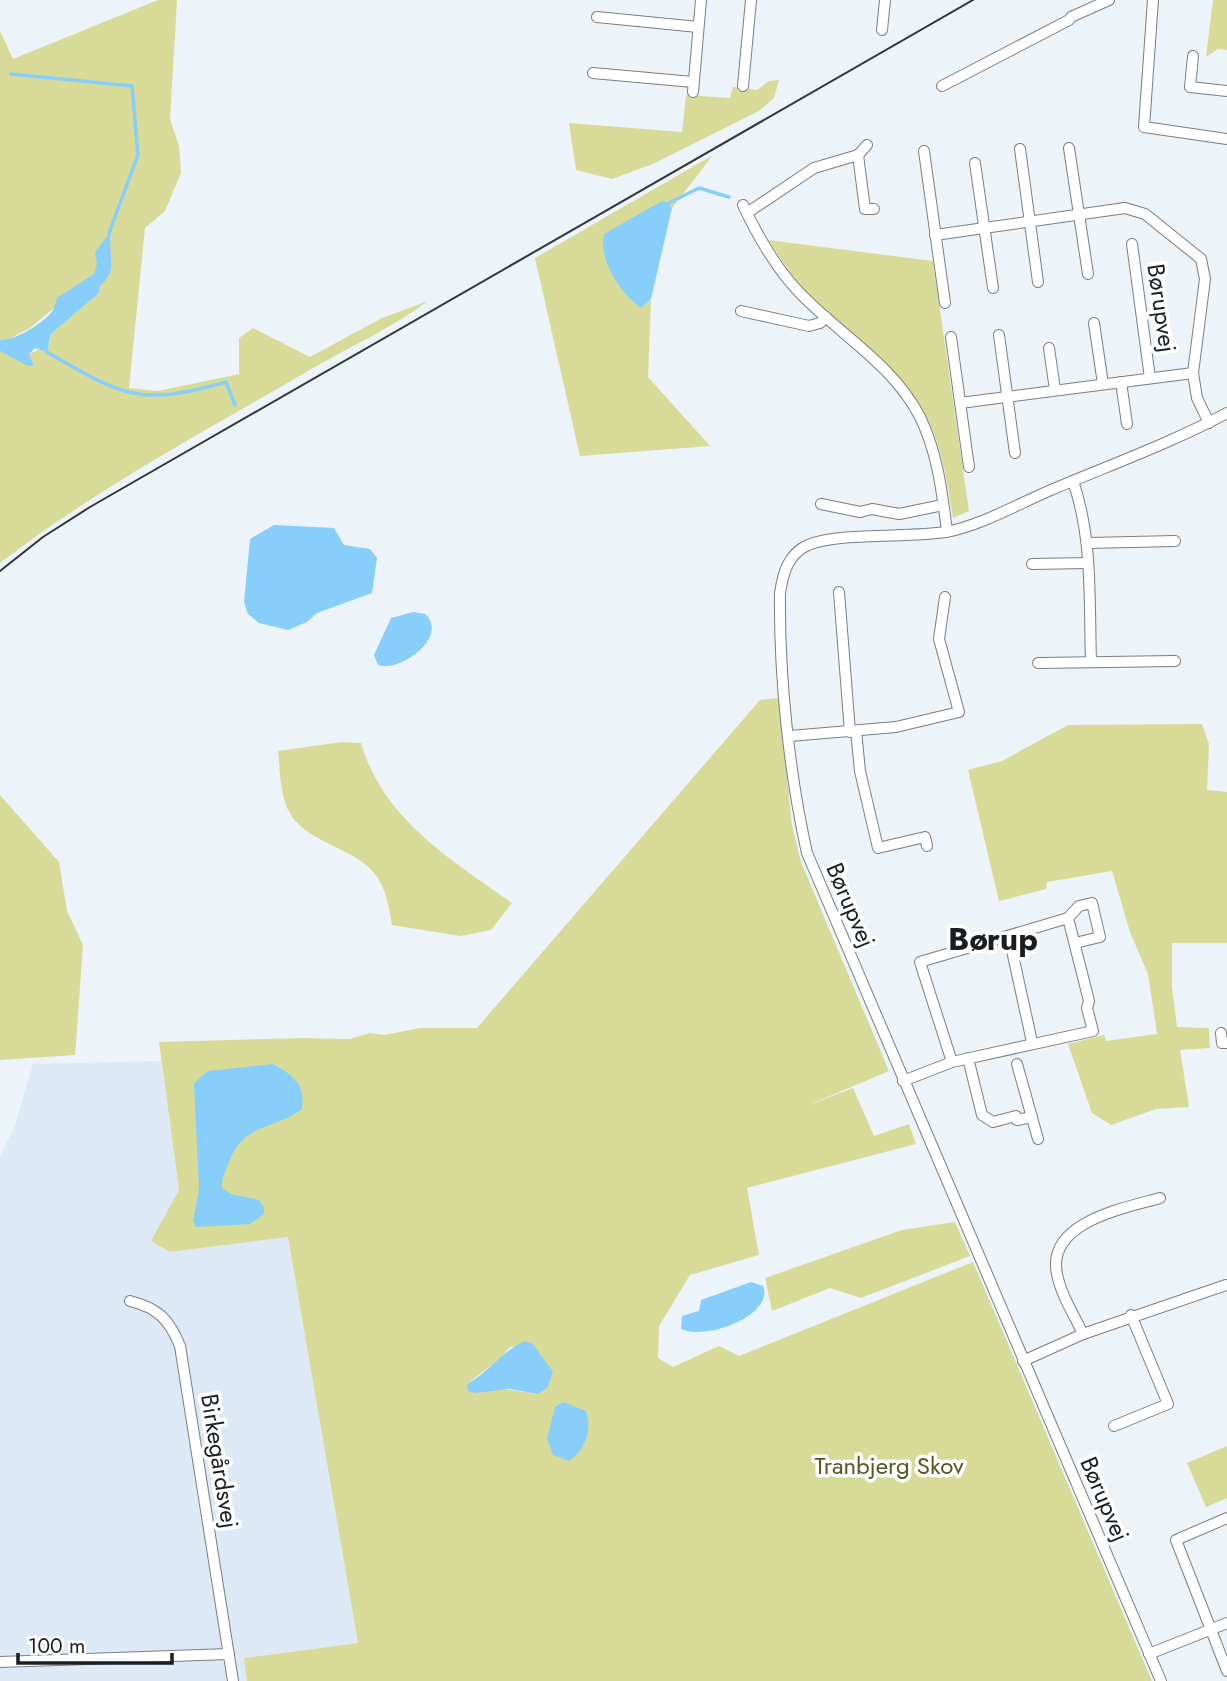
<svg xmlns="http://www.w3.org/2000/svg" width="1227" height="1681" viewBox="0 0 1227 1681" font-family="Jost,sans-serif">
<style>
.built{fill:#ddeaf6}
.green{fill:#d8db97;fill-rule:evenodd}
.water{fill:#87cefb}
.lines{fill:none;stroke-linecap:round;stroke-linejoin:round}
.stream{stroke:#87cefb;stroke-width:3.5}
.minor-casing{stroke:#787e84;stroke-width:12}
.minor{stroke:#fff;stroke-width:10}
.tram{stroke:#323638;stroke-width:2}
.labels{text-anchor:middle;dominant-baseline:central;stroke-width:7;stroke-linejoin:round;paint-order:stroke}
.street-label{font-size:24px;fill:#1b1e20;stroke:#fff}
.park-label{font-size:24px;fill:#555620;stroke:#fff}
.district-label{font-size:32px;font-weight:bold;fill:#1b1e20;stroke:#fff}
</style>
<rect width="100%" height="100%" fill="#ecf3f9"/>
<polygon class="built" points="161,1061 179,1191 152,1241 171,1252 288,1236 358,1643 245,1658 247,1681 0,1681 0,1157 15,1125 33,1064"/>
<g class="green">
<path d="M158 0H177L170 119 179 146 181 173 165 211 145 228 129 388 158 391 239 374V338L253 328 310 357 382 318 428 301C392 328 351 346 313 368 208 430 97 488 0 563V351L34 365 29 354 49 345 51 334 99 293 100 286C120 270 105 252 112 232L94 274 30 328 7 340H0V31L13 59Z"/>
<polygon points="1213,0 1227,0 1227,50 1218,49 1206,57"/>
<polygon points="779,80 774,98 759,111 653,164 612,179 576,170 569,123 682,132 686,95 730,98 733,87 757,90 769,81"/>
<polygon points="713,155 672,208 669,203 641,308 651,299 648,377 710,446 580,456 535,258"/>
<path d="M768 240 933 261 969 511 953 518C947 481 942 443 923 410 895 360 845 333 807 292 792 277 781 258 768 240Z"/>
<path d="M779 698 792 826 801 862 889 1071 804 1107 853 1088 874 1136 909 1124 916 1144 747 1188 759 1255 690 1275 659 1326 658 1358 673 1367 719 1346 739 1356 973 1262 1152 1681H247L244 1658 358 1643 288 1237 170 1252 151 1241 179 1190 159 1042 302 1038 350 1039 370 1033 384 1035 420 1028H477L760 700ZM533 1344 539 1354 538 1394 467 1384 502 1357 510 1347Z"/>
<polygon points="1202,724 1209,744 1207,790 1227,792 1227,943 1172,943 1172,987 1177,1027 1209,1028 1210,1048 1180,1050 1189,1107 1156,1109 1111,1125 1092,1113 1068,1044 1104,1035 1106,1041 1157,1034 1148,974 1130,932 1112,871 1047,882 1046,889 999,901 968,770 1002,761 1068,725"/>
<path d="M342 742 361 743C383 819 450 859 512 903L491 930 460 936 392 925C389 908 386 888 375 874 353 846 304 843 288 810 280 792 280 771 278 751Z"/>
<polygon points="0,795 59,862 67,911 83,945 75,1055 0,1060"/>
<polygon points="955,1222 970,1256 861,1298 830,1288 772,1311 765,1278 902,1230"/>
<polygon points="1227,1446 1227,1498 1206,1507 1187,1463"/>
</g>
<g class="water">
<path d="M662 201 669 203 672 208 651 299 641 308C619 292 599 261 604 234Z"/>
<path d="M112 230C105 251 121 269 100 286L99 293 51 334 47 352 35 348 29 354 34 365 28 366 0 351V340C14 341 40 325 50 314 54 310 55 304 57 298L94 274 97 264 95 252Z"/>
<polygon points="274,525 334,528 344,545 370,549 377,558 372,593 317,613 307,622 288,630 259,623 248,614 244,602 250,539"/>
<path d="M413 612 425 614C450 636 400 673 378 665L374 655 391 618Z"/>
<path d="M273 1064C294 1076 305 1083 302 1109 273 1131 244 1122 229 1162 226 1171 221 1179 222 1188L231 1194 259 1200 264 1207V1214L250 1224 196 1227 193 1221 199 1189 194 1083 208 1071Z"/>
<path d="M751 1282 763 1286C775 1315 705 1341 681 1329L682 1316 699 1311 701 1300Z"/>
<path d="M525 1341 533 1344 553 1372 548 1387 538 1394 509 1389 476 1393 468 1391 467 1384C489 1372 503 1350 525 1341Z"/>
<path d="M563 1402 586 1411C592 1429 586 1450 569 1461L553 1455 547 1439 555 1407Z"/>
</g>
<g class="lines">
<g class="stream">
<polyline points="11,74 132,86 138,155 109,233"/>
<polyline points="669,203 699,188 729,197"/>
<path d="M47 352C123 396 139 407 226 382L235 405"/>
</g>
<g class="minor-casing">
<g id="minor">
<polyline points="1153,0 1144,127 1227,139"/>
<polyline points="597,17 698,27"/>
<polyline points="882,30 885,0"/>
<polyline points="1193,56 1190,87 1227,91"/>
<polyline points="593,73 693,82"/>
<polyline points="743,86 751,0"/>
<polyline points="942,86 1069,20 1071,17 1109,0"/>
<polyline points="693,92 701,0"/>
<polyline points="1069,148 1088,274"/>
<polyline points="1020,149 1038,282"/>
<polyline points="924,151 945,303"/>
<polyline points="858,155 865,209 874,209"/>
<polyline points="975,163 993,288"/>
<path d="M743 205C759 239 780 276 809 302 847 339 895 368 920 417 938 454 942 492 947 531"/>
<polyline points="747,213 814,168 858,155 867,145"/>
<polyline points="935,235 1125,208 1145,214 1201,259 1205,279 1193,373 1197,398 1209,423"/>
<polyline points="1132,244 1150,378"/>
<polyline points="741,311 809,326 820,323 826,317"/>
<polyline points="1094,323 1103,384"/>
<polyline points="999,335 1015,453"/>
<polyline points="951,337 969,467"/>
<polyline points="1049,348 1055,390"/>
<polyline points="1121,382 1127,424"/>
<polyline points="960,403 1193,373"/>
<path d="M1073 481C1093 539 1089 601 1091 662"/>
<polyline points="821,504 860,512 872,509 899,514 943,505"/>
<polyline points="1088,543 1175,541"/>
<polyline points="1032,564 1088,563"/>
<polyline points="839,592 850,732"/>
<polyline points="1038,663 1175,661"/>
<polyline points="856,731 860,771 878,848 925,837 927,846"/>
<polyline points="790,736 896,727 959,712 939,639 945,597"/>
<polyline points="1068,918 1079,906 1092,903 1100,937 1075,943"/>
<polyline points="1009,937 1032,1042"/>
<polyline points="1221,1033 1222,1043 1227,1043"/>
<polyline points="968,1058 982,1115 993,1122 1016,1116 1017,1120 1032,1117"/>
<polyline points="1017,1064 1038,1139"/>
<polyline points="903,1081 952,1062 1093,1031 1087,1008 1089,1001 1068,918 920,962 952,1062"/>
<path d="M130 1301C158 1308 169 1319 180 1346L233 1681"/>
<polyline points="1083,1334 1226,1285"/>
<path d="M1023 1361 1083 1334C1074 1315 1061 1295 1057 1274 1046 1222 1125 1208 1160 1198"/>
<polyline points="1114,1426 1168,1404 1131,1315"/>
<polyline points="1227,1518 1176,1540 1227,1671"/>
<polyline points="1149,1654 1227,1623"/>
<polyline points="0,1662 229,1654"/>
<path d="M1161 1681 807 853C789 772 779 676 780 593 783 573 788 554 808 545 841 532 908 538 946 532 982 525 1018 504 1051 490 1110 465 1171 443 1227 413"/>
</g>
</g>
<use href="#minor" class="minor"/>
<polyline class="tram" points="0,571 43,537 90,507 973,0"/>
</g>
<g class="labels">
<g class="street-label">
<text transform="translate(1162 308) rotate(82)">Børupvej</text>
<text transform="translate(851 905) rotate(67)">Børupvej</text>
<text transform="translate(220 1461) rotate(81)">Birkegårdsvej</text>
<text transform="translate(1105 1499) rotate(67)">Børupvej</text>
</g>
<g class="park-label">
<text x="889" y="1465">Tranbjerg Skov</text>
</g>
<g class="district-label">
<text x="993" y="939">Børup</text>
</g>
</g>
<path d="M18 1653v10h154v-10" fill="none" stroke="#1b1e20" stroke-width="3.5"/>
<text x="28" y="1653" font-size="21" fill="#1b1e20" stroke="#ffffff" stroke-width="5" paint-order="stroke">100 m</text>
</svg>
